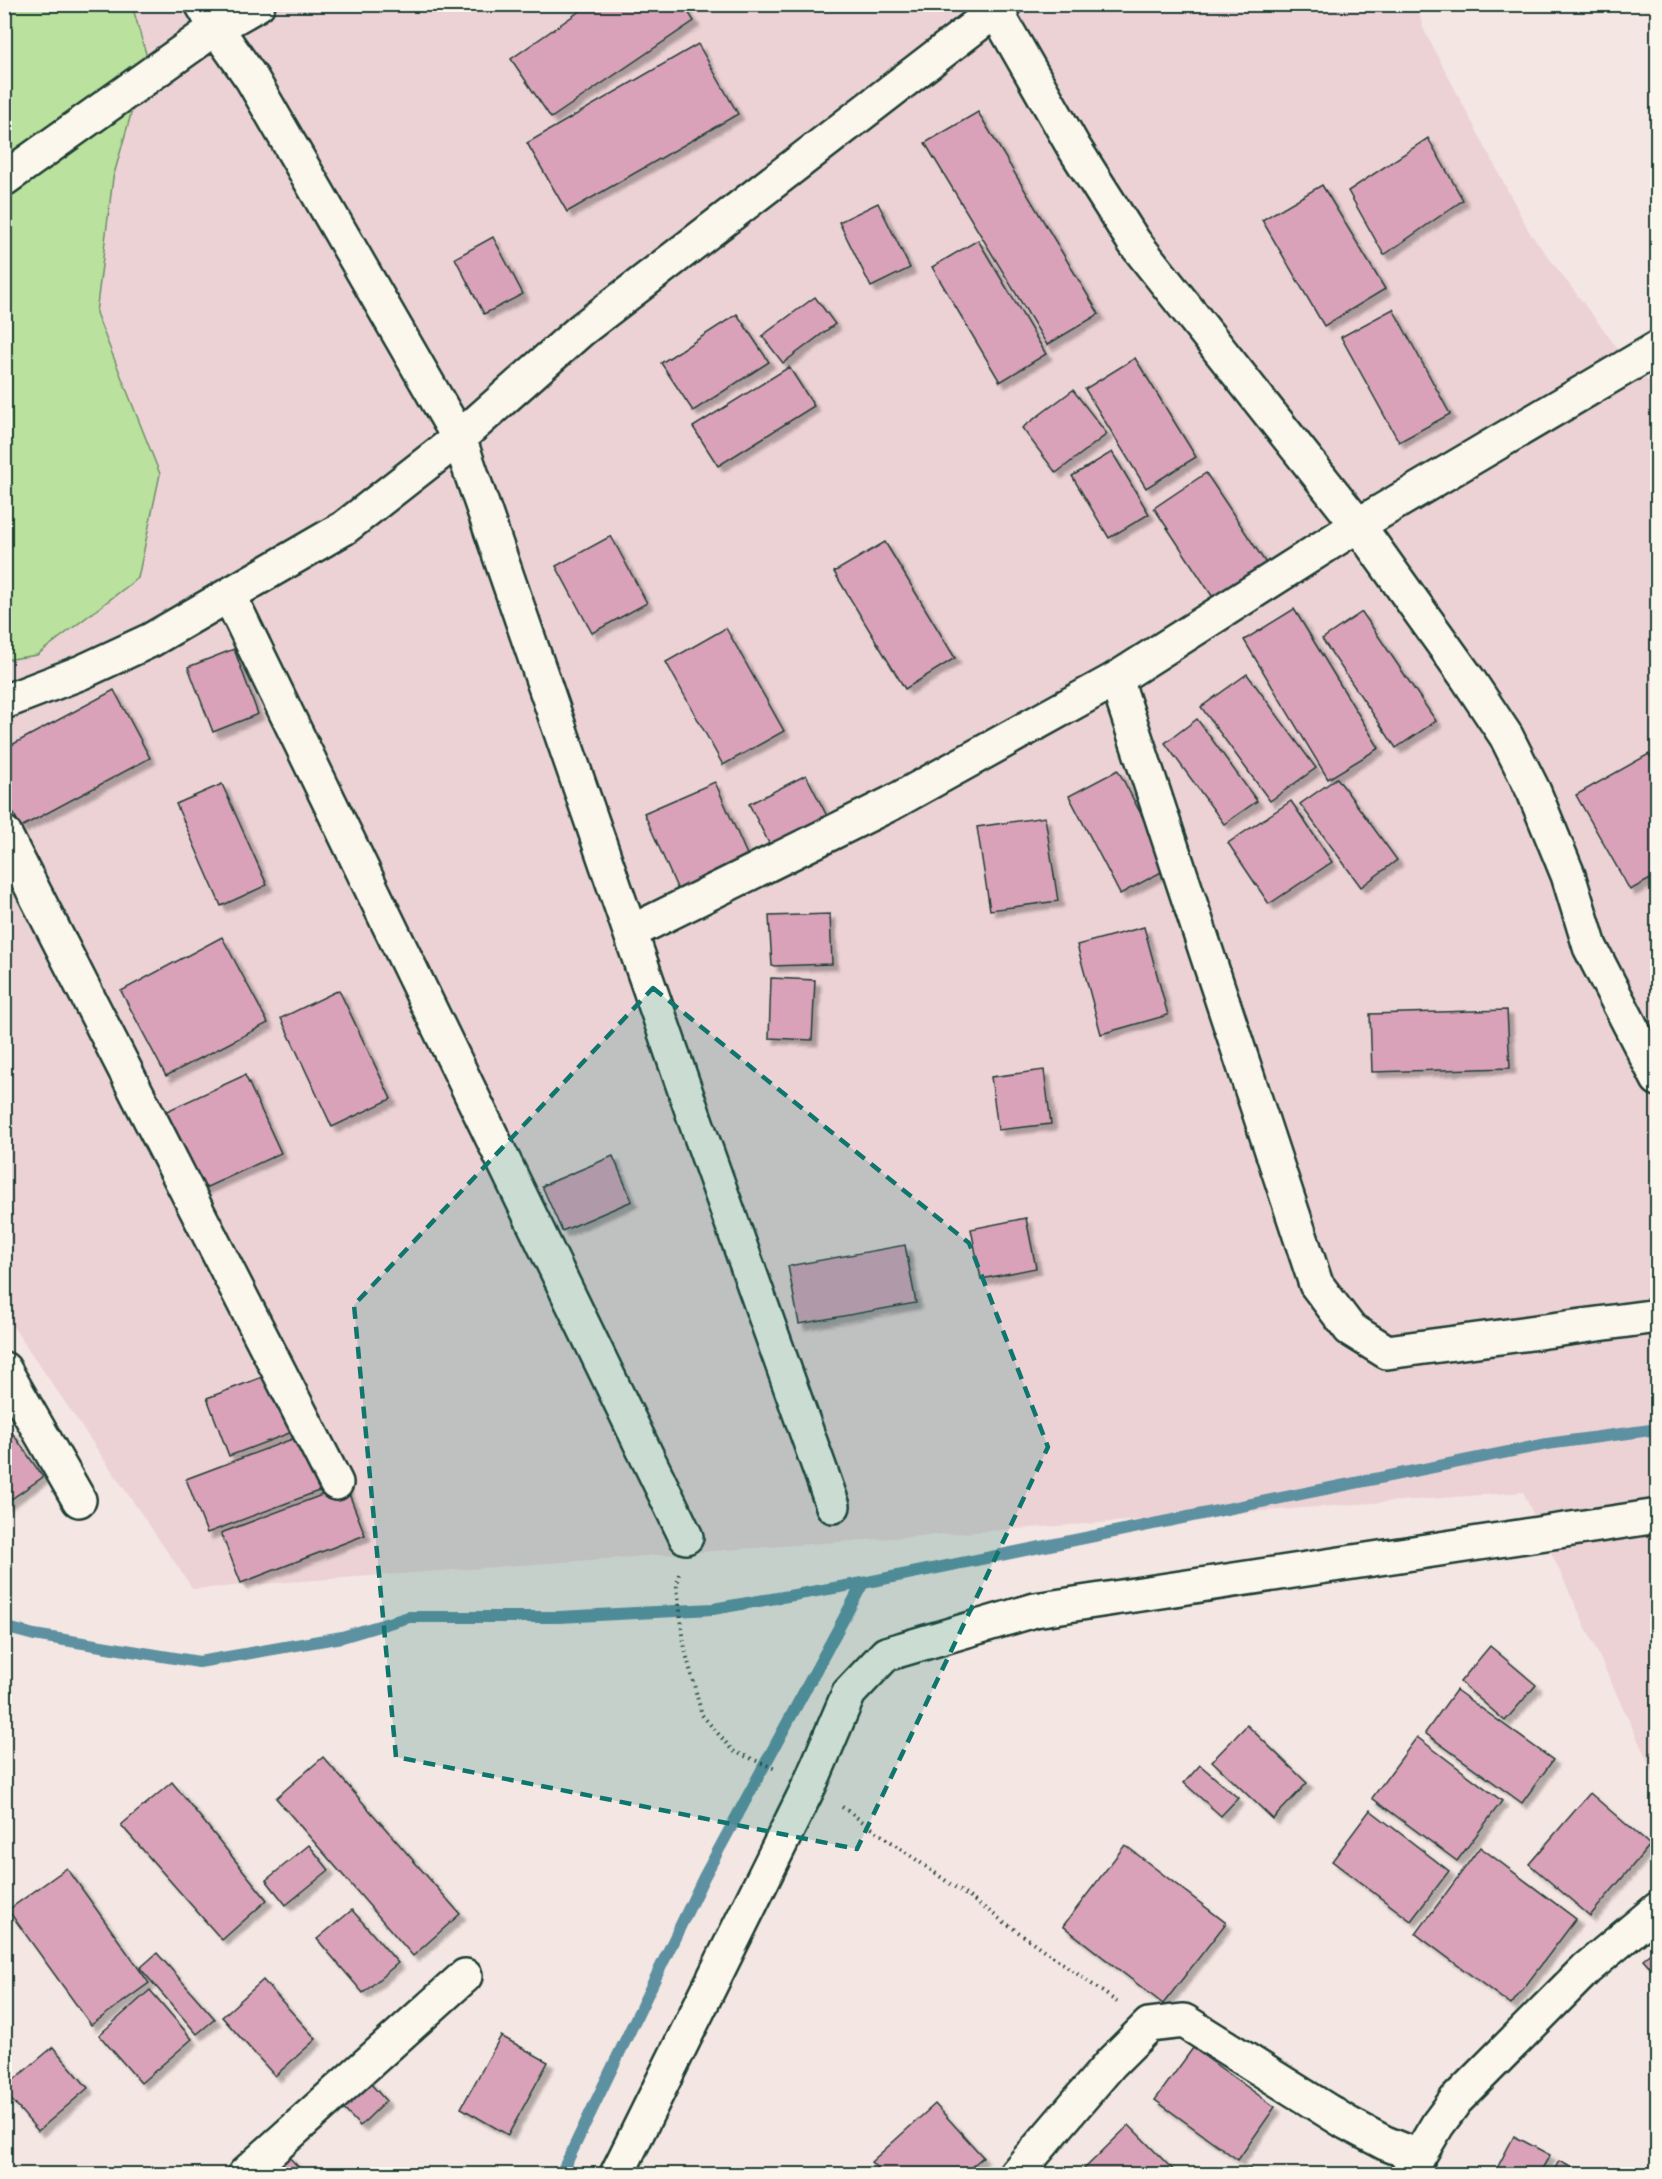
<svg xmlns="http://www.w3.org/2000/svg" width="1662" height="2179" viewBox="0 0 1662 2179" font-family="Mali,sans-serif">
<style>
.built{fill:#ecd2d5}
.green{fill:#bae19d;stroke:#6c8f68;stroke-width:1.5}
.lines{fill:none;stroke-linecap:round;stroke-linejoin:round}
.stream{stroke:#5d90a0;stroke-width:12}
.building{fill:#d9a2b8;stroke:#1f3d34;stroke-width:1.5;filter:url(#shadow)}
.minor-casing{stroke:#1f3d34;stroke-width:38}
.path{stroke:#1f3d34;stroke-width:4;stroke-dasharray:1.5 4.5;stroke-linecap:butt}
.minor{stroke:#fbf7ec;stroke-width:33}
.marked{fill:#0f766e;fill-opacity:0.2;stroke:#0f766e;stroke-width:4.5;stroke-dasharray:12 8;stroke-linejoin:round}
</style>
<defs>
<filter id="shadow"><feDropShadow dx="5.5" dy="5.5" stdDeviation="1.5" flood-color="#0004"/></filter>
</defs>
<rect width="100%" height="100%" fill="#f4e6e2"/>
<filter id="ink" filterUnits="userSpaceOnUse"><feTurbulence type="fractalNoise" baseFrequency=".0167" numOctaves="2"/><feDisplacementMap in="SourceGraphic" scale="12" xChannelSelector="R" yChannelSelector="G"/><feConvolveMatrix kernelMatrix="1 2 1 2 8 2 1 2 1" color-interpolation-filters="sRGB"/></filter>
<g filter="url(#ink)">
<polygon class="built" points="132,5 1417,5 1423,28 1530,233 1638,375 1657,385 1657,1781 1523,1492 193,1589 5,1315 4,660 37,655 138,578 160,474 96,313 113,178 147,57"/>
<polygon class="green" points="5,5 132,5 147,57 113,178 96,313 160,474 138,578 37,655 5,660"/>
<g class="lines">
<g class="stream">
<polyline points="4,1627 34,1635 199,1662 342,1637 409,1617 559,1617 713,1609 863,1583 1547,1444 1658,1429"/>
<polyline points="561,2174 704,1877 863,1583"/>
</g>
</g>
<g class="building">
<polygon points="590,4 683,4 694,21 551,118 511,59"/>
<polygon points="698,44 738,114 567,212 527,143"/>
<polygon points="978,112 1099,314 1047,345 925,143"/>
<polygon points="1428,138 1463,200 1384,255 1348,191"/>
<polygon points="1322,185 1385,289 1324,326 1262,220"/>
<polygon points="878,203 910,268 871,287 839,222"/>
<polygon points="493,237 523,294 484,314 455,258"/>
<polygon points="978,240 1046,354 1000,382 932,267"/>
<polygon points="815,297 835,324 783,363 762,336"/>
<polygon points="1393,309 1450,414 1399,442 1341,337"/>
<polygon points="737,314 769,362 693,411 661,363"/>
<polygon points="1135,358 1196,457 1146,488 1085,389"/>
<polygon points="789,367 814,406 718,466 693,427"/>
<polygon points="1073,390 1107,434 1056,473 1022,428"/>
<polygon points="1112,452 1149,514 1109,538 1072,476"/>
<polygon points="1206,473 1271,571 1218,605 1154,508"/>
<polygon points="611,536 647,603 592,633 556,566"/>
<polygon points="885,542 955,658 905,689 834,572"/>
<polygon points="1294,609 1379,748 1328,779 1244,640"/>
<polygon points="1362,612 1436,721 1396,748 1322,639"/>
<polygon points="726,628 784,731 723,765 666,662"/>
<polygon points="234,649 258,714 213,732 188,667"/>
<polygon points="1247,674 1316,768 1270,801 1201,707"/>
<polygon points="114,690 150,758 21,827 4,796 4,749"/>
<polygon points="1197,719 1257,801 1224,824 1165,743"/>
<polygon points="1649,754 1658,770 1658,875 1630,890 1576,795"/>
<polygon points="1118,770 1169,868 1120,894 1069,796"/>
<polygon points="806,775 830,822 773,851 749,804"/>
<polygon points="1337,778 1397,860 1361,887 1300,804"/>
<polygon points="715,782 752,866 681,897 644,813"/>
<polygon points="222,784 267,885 221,906 176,804"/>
<polygon points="1291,801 1332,862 1269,904 1228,843"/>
<polygon points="1045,817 1058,901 990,910 977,827"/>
<polygon points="830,914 832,964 772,966 769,916"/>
<polygon points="1144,927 1168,1015 1101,1034 1077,945"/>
<polygon points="222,937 268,1023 166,1076 121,991"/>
<polygon points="771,978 815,980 812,1040 769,1038"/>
<polygon points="339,990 391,1099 332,1127 281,1018"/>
<polygon points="1507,1010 1510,1068 1372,1072 1370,1014"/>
<polygon points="1044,1070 1051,1124 998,1130 991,1077"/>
<polygon points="245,1075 281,1153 194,1193 158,1115"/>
<polygon points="613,1156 632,1201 562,1231 542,1186"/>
<polygon points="1026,1218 1036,1268 981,1279 971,1229"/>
<polygon points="905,1245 916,1303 799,1324 788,1266"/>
<polygon points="278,1371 300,1429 229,1456 207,1398"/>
<polygon points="11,1431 43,1477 4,1504 4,1435"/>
<polygon points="303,1435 324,1489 207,1533 186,1479"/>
<polygon points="346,1486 365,1535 241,1583 221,1533"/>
<polygon points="1490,1646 1536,1685 1505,1721 1460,1682"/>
<polygon points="1456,1690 1553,1760 1522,1803 1425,1733"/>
<polygon points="1247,1725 1307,1783 1273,1819 1212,1761"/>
<polygon points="1417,1737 1502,1801 1457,1861 1372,1798"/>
<polygon points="323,1757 460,1914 413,1956 276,1798"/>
<polygon points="1200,1765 1238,1798 1221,1816 1184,1783"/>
<polygon points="172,1782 267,1900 222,1940 121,1825"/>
<polygon points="1590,1793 1650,1845 1590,1916 1529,1864"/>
<polygon points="1370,1810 1449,1871 1411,1921 1332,1861"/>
<polygon points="309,1845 329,1870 286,1905 266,1880"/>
<polygon points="1125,1845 1226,1923 1163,2004 1063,1926"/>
<polygon points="1480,1847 1576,1919 1511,2005 1416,1934"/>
<polygon points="67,1868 149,1983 91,2025 8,1910"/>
<polygon points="352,1910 398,1963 363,1993 317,1939"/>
<polygon points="1658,1947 1658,1976 1643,1959"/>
<polygon points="157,1953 215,2019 197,2034 140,1968"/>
<polygon points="263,1980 316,2039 275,2076 222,2017"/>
<polygon points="150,1990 192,2039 141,2083 99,2035"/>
<polygon points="501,2036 548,2062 508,2135 461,2108"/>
<polygon points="53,2047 88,2088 38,2131 4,2091 4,2088"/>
<polygon points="1193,2048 1275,2107 1238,2160 1155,2100"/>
<polygon points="363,2075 386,2101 360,2126 335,2100"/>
<polygon points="935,2104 983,2157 963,2174 883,2174 871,2162"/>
<polygon points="1129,2125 1177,2174 1079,2174"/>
<polygon points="1514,2136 1550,2155 1539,2174 1494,2174"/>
<polygon points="287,2155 305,2174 266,2174"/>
<polygon points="1559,2161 1584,2174 1552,2174"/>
<polygon points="1247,2167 1259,2174 1242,2174"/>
</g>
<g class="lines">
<g class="minor-casing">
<g id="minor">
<polyline points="202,4 216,28 252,79 459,438 698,1128 833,1506"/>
<polyline points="992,4 1073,146 1134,242 1358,525 1468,679 1506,736 1534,792 1568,875 1590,947 1658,1079"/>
<polyline points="4,179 216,28 258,4"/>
<polyline points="229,595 686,1537"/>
<polyline points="1116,679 1316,1284 1350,1329 1387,1352 1658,1316"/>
<polyline points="4,702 82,672 151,640 344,528 459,438 581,330 1004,4"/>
<polyline points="4,833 336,1483"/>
<polyline points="631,932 892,803 1116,679 1358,525 1658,348"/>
<polyline points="4,1369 79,1500"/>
<polyline points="245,2174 465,1976"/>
<polyline points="617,2174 810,1784 849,1693 886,1654 1035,1610 1658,1516"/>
<polyline points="1016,2174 1111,2063 1149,2025 1184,2021 1347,2123 1385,2143 1418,2156"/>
<polyline points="1408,2174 1438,2124 1456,2100 1586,1969 1658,1909"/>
</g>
</g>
<g class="path">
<polyline points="679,1574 677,1587 685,1650 702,1715 733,1751 776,1769"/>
<polyline points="842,1807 1117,2002"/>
</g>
<use href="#minor" class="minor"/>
</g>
</g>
<path class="marked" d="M653 988 969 1243 1048 1447 857 1849 396 1757 354 1305Z"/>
<rect width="1662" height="2179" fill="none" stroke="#fbf7ec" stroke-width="24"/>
<rect x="12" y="12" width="1638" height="2155" fill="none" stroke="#1f3d34" stroke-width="2" filter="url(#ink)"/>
</svg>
